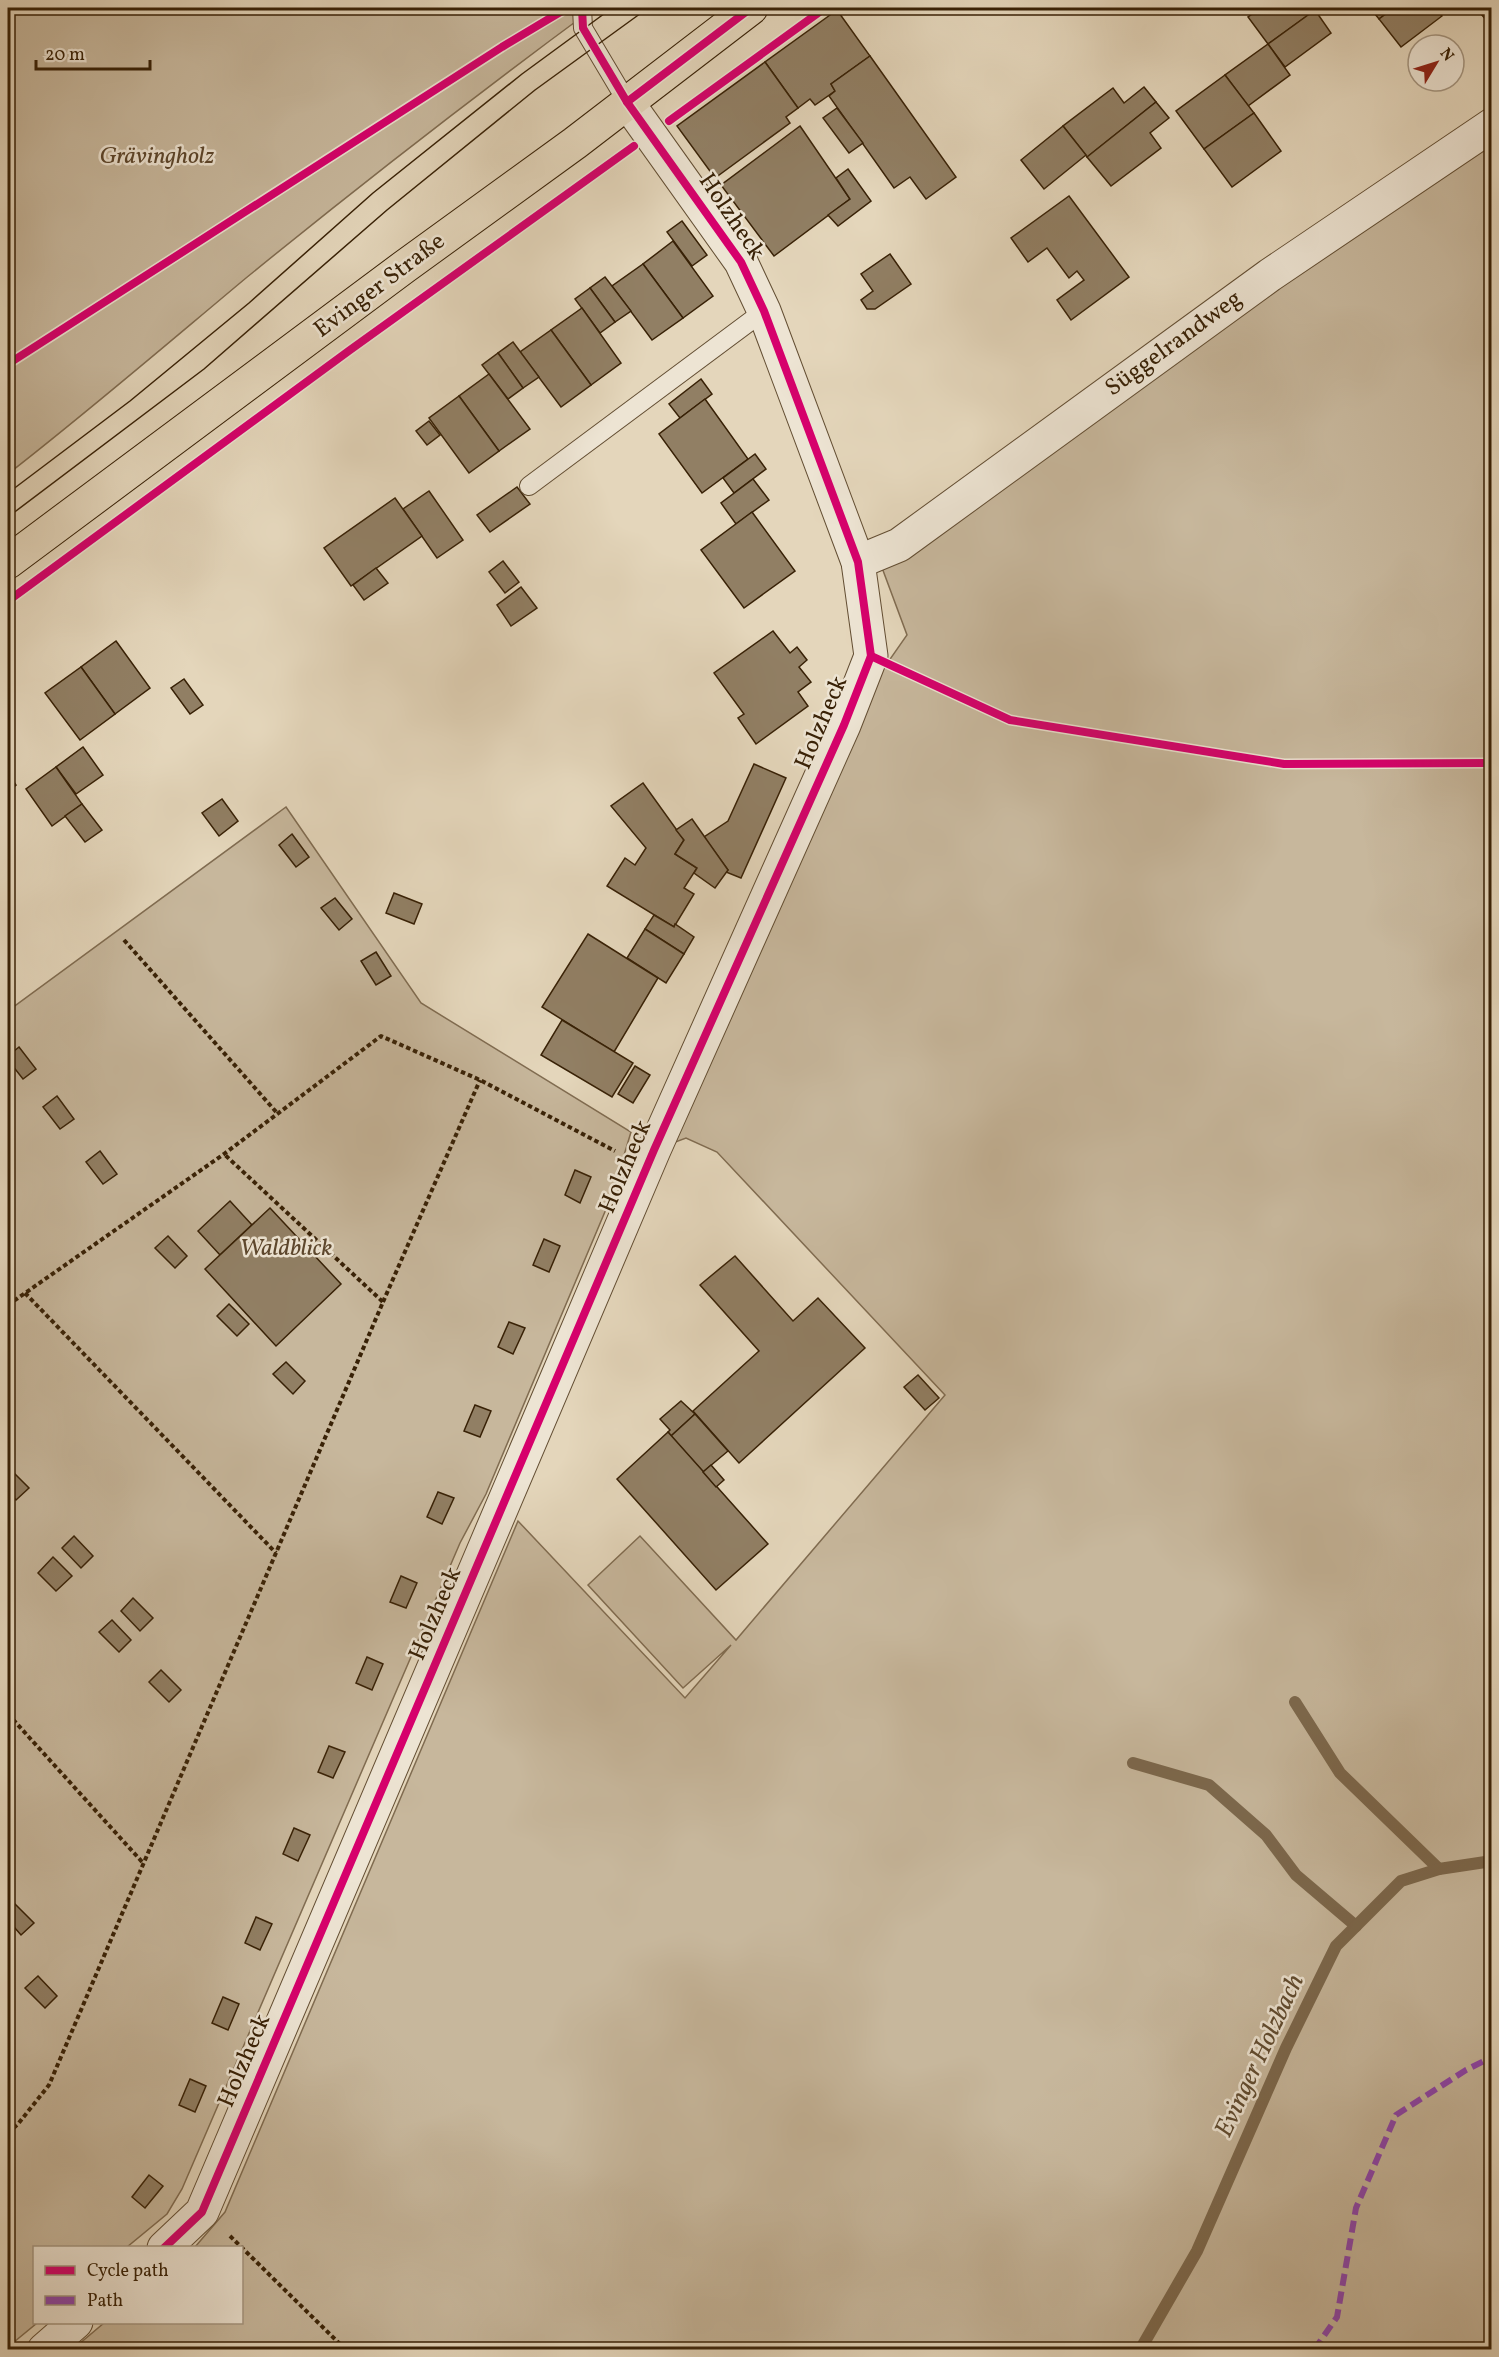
<svg xmlns="http://www.w3.org/2000/svg" width="1499" height="2357" viewBox="0 0 1499 2357" font-family="Vollkorn,serif">
<style>
.green{fill:#c7b79c;stroke:#806c51;stroke-width:1.5}
.lines{fill:none;stroke-linecap:round;stroke-linejoin:round}
.stream{stroke:#7c684d;stroke-width:12}
.building{fill:#917f64;stroke:#382106;stroke-width:1.5}
.service-casing{stroke:#634e33;stroke-width:20}
.minor-casing{stroke:#634e33;stroke-width:35}
.primary-casing{stroke:#382106;stroke-width:35}
.path{stroke:#382106;stroke-width:4;stroke-dasharray:4.5 3;stroke-linecap:butt}
.service{stroke:#ede4d3;stroke-width:18}
.minor{stroke:#ede4d3;stroke-width:33}
.primary{stroke:#e4d6bb;stroke-width:33}
.tram{stroke:#382106;stroke-width:1.5}
.quiet{stroke:#8e44ad;stroke-width:6;stroke-dasharray:12 6;stroke-linecap:butt}
.cycleway-casing{stroke:#ede4d3;stroke-width:11}
.cycleway{stroke:#d6006c;stroke-width:8}
.labels{text-anchor:middle;dominant-baseline:central;stroke-width:5;stroke-linejoin:round;paint-order:stroke}
.park-label{font-size:24px;font-style:italic;fill:#5c462c;stroke:#ede4d3}
.street-label{font-size:24px;fill:#382106;stroke:#ede4d3}
.water-label{font-size:26px;font-style:italic;fill:#604b30;stroke:#ede4d3}
</style>
<rect width="100%" height="100%" fill="#e4d6bb"/>
<filter id="stains"><feTurbulence type="fractalNoise" baseFrequency=".00333" numOctaves="4"/><feColorMatrix values="0 0 0 0 .2 0 0 0 0 .09 0 0 0 0 .02 0 0 0 .5 -.17"/></filter>
<radialGradient id="worn" r=".72"><stop offset=".6" stop-color="#630" stop-opacity="0"/><stop offset="1" stop-color="#630" stop-opacity=".3"/></radialGradient>
<g class="green">
<path d="M8 8H594C476 95 360 185 246 278 167 344 89 411 8 474Z"/>
<polygon points="1491,138 1491,2349 72,2350 104,2323 242,2322 242,2248 195,2247 225,2212 518,1521 685,1698 731,1645 683,1688 588,1585 640,1536 736,1640 945,1395 717,1152 686,1138 654,1150 844,725 907,635 881,565"/>
<polygon points="286,807 421,1003 631,1132 612,1195 486,1494 460,1543 182,2189 167,2214 127,2247 34,2248 34,2322 37,2323 8,2347 8,1011"/>
</g>
<g class="lines">
<g class="stream">
<polyline points="1295,1702 1340,1773 1439,1869"/>
<polyline points="1133,1763 1209,1785 1266,1835 1296,1875 1356,1926"/>
<polyline points="1140,2350 1197,2251 1286,2048 1336,1946 1401,1881 1439,1869 1492,1861"/>
</g>
</g>
<g class="building">
<polygon points="1261,8 1313,8 1315,10 1268,44 1248,17"/>
<polygon points="1370,8 1394,8 1379,19"/>
<polygon points="1394,8 1435,8 1442,16 1401,47 1379,19"/>
<polygon points="1476,8 1492,8 1492,27"/>
<polygon points="837,10 870,56 831,84 835,91 815,105 810,99 798,108 765,62"/>
<polygon points="1315,10 1331,33 1285,67 1268,44"/>
<polygon points="1268,44 1290,75 1248,106 1225,75"/>
<polygon points="870,56 956,177 926,199 910,177 894,188 829,96 835,91 831,84"/>
<polygon points="765,62 798,108 786,117 790,123 715,178 677,126"/>
<polygon points="1225,75 1254,113 1204,149 1176,111"/>
<polygon points="1144,87 1156,102 1087,157 1063,126 1113,88 1124,103"/>
<polygon points="1156,102 1169,118 1150,133 1161,148 1111,186 1087,157"/>
<polygon points="837,108 863,143 849,153 823,118"/>
<polygon points="1254,113 1281,151 1232,187 1204,149"/>
<polygon points="800,126 850,199 774,256 721,185"/>
<polygon points="1063,126 1086,155 1044,189 1021,160"/>
<polygon points="848,169 871,201 838,226 828,215 850,199 836,178"/>
<polygon points="1069,196 1129,277 1071,320 1057,300 1084,280 1077,271 1069,278 1047,248 1028,262 1011,238"/>
<polygon points="682,221 707,255 692,266 667,232"/>
<polygon points="673,241 713,296 683,318 643,264"/>
<polygon points="890,254 911,284 875,309 867,309 861,300 873,291 861,274"/>
<polygon points="643,264 683,318 652,340 612,286"/>
<polygon points="605,277 631,311 615,322 590,288"/>
<polygon points="590,288 615,322 600,333 575,299"/>
<polygon points="582,308 621,363 591,385 551,330"/>
<polygon points="551,330 591,385 561,407 520,352"/>
<polygon points="513,342 539,377 523,388 498,353"/>
<polygon points="498,353 523,388 508,399 482,365"/>
<polygon points="489,374 530,429 499,451 459,396"/>
<polygon points="701,379 712,394 680,418 669,404"/>
<polygon points="459,396 499,451 469,473 429,418"/>
<polygon points="705,399 748,459 702,493 659,434"/>
<polygon points="429,421 440,435 427,445 416,431"/>
<polygon points="755,454 766,469 734,493 723,478"/>
<polygon points="753,479 769,500 736,524 721,503"/>
<polygon points="517,487 530,504 490,532 477,515"/>
<polygon points="429,491 463,540 437,558 403,509"/>
<polygon points="395,498 422,536 351,586 324,548"/>
<polygon points="752,512 795,571 744,608 701,550"/>
<polygon points="503,561 519,582 505,593 489,572"/>
<polygon points="376,568 388,583 364,600 353,585"/>
<polygon points="521,587 537,608 511,626 497,605"/>
<polygon points="773,631 790,653 797,647 807,660 799,667 811,682 798,692 808,706 756,744 738,718 744,714 714,673"/>
<polygon points="116,641 150,688 115,714 81,667"/>
<polygon points="81,667 115,714 80,740 45,693"/>
<polygon points="184,679 203,705 190,714 171,688"/>
<polygon points="83,747 103,775 76,794 56,767"/>
<polygon points="754,764 786,778 741,878 726,872 728,870 704,837 728,821"/>
<polygon points="56,767 82,804 52,826 26,789"/>
<polygon points="8,773 16,785 8,792"/>
<polygon points="643,783 684,840 675,854 697,868 684,888 694,894 674,927 607,886 625,858 635,865 646,848 611,806"/>
<polygon points="222,799 238,821 219,836 202,813"/>
<polygon points="82,804 102,830 85,842 65,816"/>
<polygon points="692,819 728,870 715,888 694,873 697,868 675,854 684,840 676,830"/>
<polygon points="292,834 309,857 296,867 279,845"/>
<polygon points="394,893 422,904 414,924 386,913"/>
<polygon points="335,898 352,919 339,930 321,908"/>
<polygon points="654,915 674,927 675,924 694,937 684,954 645,929"/>
<polygon points="645,929 684,954 666,983 627,958"/>
<polygon points="588,934 658,978 614,1052 542,1007"/>
<polygon points="376,952 391,976 376,985 361,961"/>
<polygon points="562,1020 633,1063 612,1097 541,1055"/>
<polygon points="19,1047 36,1069 23,1079 8,1060 8,1056"/>
<polygon points="635,1066 650,1075 633,1103 618,1094"/>
<polygon points="57,1096 74,1119 60,1129 43,1107"/>
<polygon points="100,1151 117,1174 103,1184 86,1162"/>
<polygon points="575,1170 591,1177 580,1203 565,1195"/>
<polygon points="230,1201 252,1225 220,1255 198,1231"/>
<polygon points="270,1208 341,1284 276,1346 205,1269"/>
<polygon points="168,1236 187,1256 175,1268 155,1248"/>
<polygon points="544,1239 560,1246 549,1272 533,1265"/>
<polygon points="735,1256 793,1321 818,1298 865,1348 739,1463 693,1411 759,1351 700,1285"/>
<polygon points="229,1304 249,1324 237,1336 217,1316"/>
<polygon points="509,1322 525,1328 513,1354 498,1347"/>
<polygon points="286,1362 305,1381 293,1394 273,1374"/>
<polygon points="918,1375 939,1398 925,1410 904,1387"/>
<polygon points="681,1401 695,1414 671,1436 668,1432 670,1430 660,1419"/>
<polygon points="475,1405 491,1411 480,1437 464,1431"/>
<polygon points="695,1414 728,1451 703,1472 671,1436"/>
<polygon points="668,1432 768,1544 716,1590 617,1479"/>
<polygon points="711,1465 724,1480 716,1487 703,1472"/>
<polygon points="9,1468 29,1488 16,1500 8,1491"/>
<polygon points="438,1492 454,1498 442,1524 427,1517"/>
<polygon points="74,1536 93,1556 81,1568 62,1548"/>
<polygon points="53,1557 72,1576 56,1591 38,1573"/>
<polygon points="401,1576 417,1583 406,1608 390,1602"/>
<polygon points="133,1598 153,1618 140,1631 121,1611"/>
<polygon points="112,1620 131,1640 119,1652 99,1632"/>
<polygon points="367,1657 383,1664 372,1690 356,1683"/>
<polygon points="161,1670 181,1690 169,1702 149,1682"/>
<polygon points="329,1746 345,1752 333,1778 318,1772"/>
<polygon points="294,1828 310,1835 298,1861 283,1854"/>
<polygon points="14,1903 34,1923 21,1935 8,1920 8,1909"/>
<polygon points="256,1917 272,1924 260,1950 245,1943"/>
<polygon points="38,1976 57,1996 45,2008 25,1988"/>
<polygon points="223,1997 239,2004 228,2030 212,2023"/>
<polygon points="190,2079 206,2086 195,2112 179,2105"/>
<polygon points="149,2175 163,2186 145,2208 132,2197"/>
</g>
<g class="lines">
<g class="service-casing">
<g id="service">
<polyline points="582,8 583,28 627,102"/>
<polyline points="529,486 764,311"/>
</g>
</g>
<g class="minor-casing">
<g id="minor">
<polyline points="858,562 899,545 1270,275 1492,125"/>
<polyline points="164,2248 202,2212 654,1150 844,725 871,656 858,562 764,311 741,262 627,102"/>
<polyline points="44,2350 76,2322"/>
</g>
</g>
<g class="primary-casing">
<polyline id="primary" points="8,562 404,267 575,143 751,8"/>
</g>
<g class="path">
<polyline points="124,940 278,1114"/>
<polyline points="25,1293 276,1553"/>
<polyline points="383,1302 480,1080"/>
<polyline points="8,1305 224,1154 381,1036 480,1080 615,1151"/>
<polyline points="8,1714 144,1864"/>
<polyline points="8,2133 18,2124 49,2085 383,1302 224,1154"/>
<polyline points="230,2236 346,2350"/>
</g>
<use href="#service" class="service"/>
<use href="#minor" class="minor"/>
<use href="#primary" class="primary"/>
<g class="tram">
<polyline points="8,493 130,401 249,303 373,193 522,74 612,8"/>
<polyline points="8,517 204,369 387,210 535,90 648,8"/>
</g>
<polyline class="quiet" points="1314,2350 1337,2317 1356,2208 1396,2115 1466,2070 1492,2057"/>
<g class="cycleway-casing">
<g id="cycleway">
<polyline points="627,102 751,8"/>
<polyline points="669,121 825,8"/>
<polyline points="8,364 502,47 567,8"/>
<polyline points="8,601 350,350 634,146"/>
<polyline points="871,656 1010,720 1284,764 1492,763"/>
<polyline points="164,2248 202,2212 654,1150 844,725 871,656 858,562 764,311 741,262 627,102 583,28 582,8"/>
</g>
</g>
<use href="#cycleway" class="cycleway"/>
</g>
<g class="labels">
<g class="park-label">
<text x="157" y="157">Grävingholz</text>
<text x="286" y="1249">Waldblick</text>
</g>
<g class="street-label">
<text transform="translate(731 217) rotate(56)">Holzheck</text>
<text transform="translate(380 286) rotate(-37)">Evinger Straße</text>
<text transform="translate(1174 344) rotate(-36)">Süggelrandweg</text>
<text transform="translate(822 723) rotate(-67)">Holzheck</text>
<text transform="translate(626 1167) rotate(-67)">Holzheck</text>
<text transform="translate(436 1614) rotate(-67)">Holzheck</text>
<text transform="translate(245 2061) rotate(-67)">Holzheck</text>
</g>
<g class="water-label">
<text transform="translate(1260 2056) rotate(-65)">Evinger Holzbach</text>
</g>
</g>
<rect width="1499" height="2357" fill="none" stroke="#e4d6bb" stroke-width="30"/>
<rect x="9" y="9" width="1481" height="2339" fill="none" stroke="#382106" stroke-width="3"/>
<rect x="15" y="15" width="1469" height="2327" fill="none" stroke="#382106" stroke-width="1.5"/>
<rect x="33" y="2246" width="210" height="78" fill="#ede4d3" stroke="#a59681" stroke-width="1.5"/>
<rect x="45" y="2266" width="30" height="9" fill="#d6006c" stroke="#a59681" stroke-width="1.5"/>
<text x="87" y="2276" font-size="18" fill="#382106">Cycle path</text>
<rect x="45" y="2296" width="30" height="9" fill="#8e44ad" stroke="#a59681" stroke-width="1.5"/>
<text x="87" y="2306" font-size="18" fill="#382106">Path</text>
<g transform="translate(1436 63) rotate(52)"><circle r="28" fill="#ede4d3" stroke="#a59681" stroke-width="1.5"/>
<path d="M0-4.5L10 22L0 15L-10 22Z" fill="#8f2418"/>
<text y="-9" font-size="16" font-weight="bold" text-anchor="middle" fill="#382106">N</text>
</g>
<path d="M36 60v9h114v-9" fill="none" stroke="#382106" stroke-width="3"/>
<text x="45" y="60" font-size="18" fill="#382106" stroke="#ede4d3" stroke-width="4.5" paint-order="stroke">20 m</text>
<rect width="100%" height="100%" filter="url(#stains)"/>
<rect width="100%" height="100%" fill="url(#worn)"/>
</svg>
